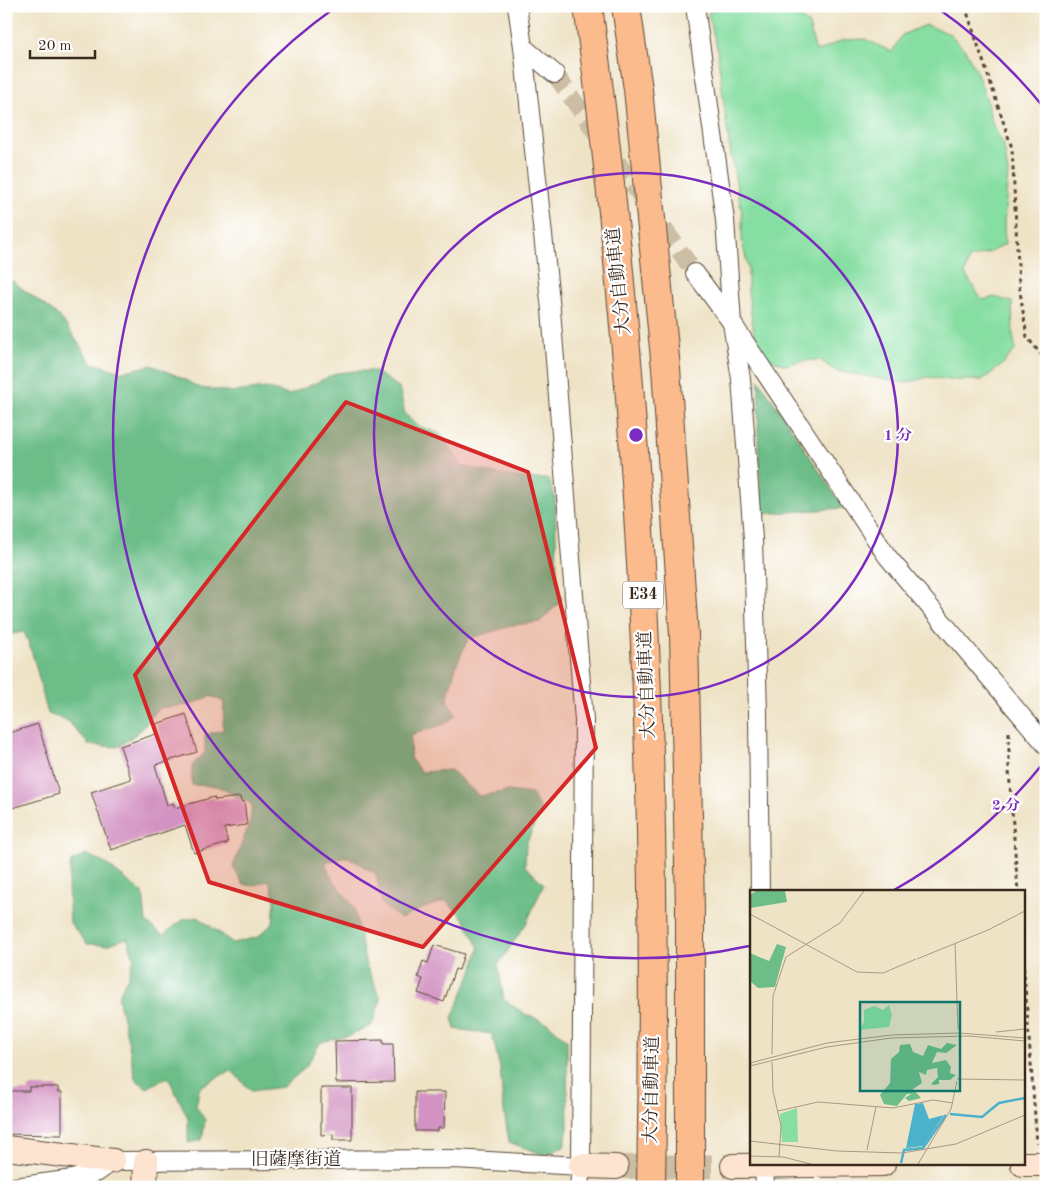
<svg xmlns="http://www.w3.org/2000/svg" width="1052" height="1193" viewBox="0 0 1052 1193" font-family="'Old Standard TT','Noto Serif JP',serif">
<style>
.green{fill:#86dea2;stroke:#608460}
.forest{fill:#6cbd88;stroke:#547453}
.building{fill:#d393c2}
.lines{fill:none;stroke-linecap:round;stroke-linejoin:round}
.street-tunnel{stroke:#cbbea4;stroke-width:18;stroke-dasharray:18 9;stroke-linecap:butt}
.secondary-tunnel{stroke:#cbbea4;stroke-width:24;stroke-dasharray:24 12;stroke-linecap:butt}
.street-casing{stroke:#564637;stroke-width:20}
.secondary-casing{stroke:#564637;stroke-width:26}
.highway-casing{stroke:#564637;stroke-width:30}
.path{stroke:#564637;stroke-width:3;stroke-dasharray:4 4;stroke-linecap:butt}
.street{stroke:#fff;stroke-width:18}
.secondary{stroke:#fde4d1;stroke-width:24}
.highway{stroke:#fbbb8d;stroke-width:28}
.marked{fill:#d62828;fill-opacity:0.2;stroke:#d62828;stroke-width:4;stroke-linejoin:round}
.ring{fill:none;stroke:#7b2cbf;stroke-width:2.5}
.labels{text-anchor:middle;dominant-baseline:central;stroke-width:4.5;stroke-linejoin:round;paint-order:stroke}
.shield{fill:#fff;stroke:#766a62;stroke-width:1}
.shield-label{font-size:16px;font-weight:bold;fill:#3b2a1e}
.street-label{font-size:18px;fill:#3b2a1e;stroke:#fff}
.inset-river{fill:none;stroke:#4cb1cb;stroke-width:2.5}
.inset-road{fill:none;stroke:#a79983;stroke-width:1}
.view{fill:#0f766e;fill-opacity:0.15;stroke:#0f766e;stroke-width:2.5}
.inset-edge{fill:none;stroke:#3b2a1e;stroke-width:2.5}
.centre{fill:#7b2cbf;stroke:#fff;stroke-width:2.5}
.ring-label{font-size:15px;text-anchor:middle;font-weight:bold;fill:#7b2cbf;stroke:#fff;stroke-width:4.5;stroke-linejoin:round;paint-order:stroke}
</style>
<rect width="100%" height="100%" fill="#fff"/>
<filter id="ink" filterUnits="userSpaceOnUse"><feTurbulence type="fractalNoise" baseFrequency=".02" numOctaves="2"/><feDisplacementMap in="SourceGraphic" scale="10" xChannelSelector="R" yChannelSelector="G"/><feConvolveMatrix kernelMatrix="1 2 1 2 8 2 1 2 1" color-interpolation-filters="sRGB"/></filter>
<filter id="wash" filterUnits="userSpaceOnUse"><feTurbulence type="fractalNoise" baseFrequency=".0096" numOctaves="4" result="noise"/><feDisplacementMap in="SourceGraphic" scale="20" xChannelSelector="R" yChannelSelector="G"/><feGaussianBlur stdDeviation="1.12" result="paint"/><feColorMatrix in="noise" values="0 0 0 0 0 0 0 0 0 0 0 0 0 0 0 0 0 1.4 0 .05"/><feComposite in="paint" operator="in"/></filter>
<g filter="url(#wash)">
<rect width="100%" height="100%" fill="#efe3c6"/>
<polygon class="green" points="714,6 790,6 809,25 816,52 843,40 865,39 892,52 902,35 926,25 950,34 965,50 976,70 986,98 992,123 1004,146 1008,173 1004,224 1005,244 990,252 969,259 965,274 982,300 994,297 1012,302 1013,336 1016,349 1002,365 982,380 949,380 928,377 906,383 836,371 820,360 800,361 785,365 765,356 754,334 748,292 748,267 742,241 742,214 729,144 717,48 708,13"/>
<g class="forest">
<path d="M6 276 61 318 92 363 122 372 151 365 180 377 200 388 235 392 266 388 289 395 337 373 355 371H374L399 387 405 414 418 426 441 434 462 466C492 474 518 479 549 479L555 497 557 577 562 600 540 622 514 625 468 639 456 666 447 700 456 715 447 723 411 735 410 758 421 772 451 770 479 796 509 791 531 794 541 809 526 844 525 866 544 884 526 924 498 965 504 1000 525 1014 549 1024 567 1040 568 1128 564 1147 544 1155 509 1142 503 1105 500 1068 492 1034 455 1029 452 1018 471 974 479 948 464 919 446 901 424 908 401 919 382 904 376 874 348 857 325 862 332 878 354 907 366 965 381 999 372 1025 349 1036 321 1042 305 1068 283 1087 251 1091 231 1070 200 1087 196 1106 205 1120 202 1140 188 1143V1118L168 1077 147 1088 135 1079 129 1045 118 997 128 976 134 958 127 938 107 945 87 944 70 923 68 887 71 862 86 854 106 864 143 893 146 922 163 935 184 919 198 917 233 943 258 937 273 923 275 899 269 880 254 886 243 884 233 867 250 822 252 804 217 786 192 785V765L205 753V735L223 730 224 702 211 696 190 705 159 708 141 730 118 747 89 745 68 721 48 714C40 687 36 658 24 632L6 635Z"/>
<polygon points="759,380 844,508 762,514 758,438"/>
</g>
<g id="blocks">
<g class="building">
<polygon points="186,714 197,752 155,765 167,805 173,803 175,808 214,797 215,800 240,797 241,802 244,801 247,825 224,828 228,843 194,853 185,825 111,850 91,792 131,779 120,746 159,733 156,724"/>
<polygon points="38,724 59,794 6,810 6,734"/>
<polygon points="434,945 464,954 459,970 455,969 444,1002 418,993 423,979 418,977 423,961 428,963"/>
<polygon points="383,1040 383,1044 393,1044 394,1082 336,1083 335,1041"/>
<polygon points="29,1087 58,1087 58,1092 62,1092 62,1135 6,1134 6,1091 29,1091"/>
<polygon points="321,1088 352,1088 352,1140 333,1140 333,1134 321,1135"/>
<polygon points="415,1092 445,1092 444,1128 438,1128 438,1131 415,1131"/>
</g>
</g>
</g>
<g filter="url(#ink)">
<use href="#blocks" fill-opacity="0" stroke="#564637" stroke-width="1"/>
<g class="lines">
<polyline class="street-tunnel" points="555,74 695,273"/>
<polyline class="secondary-tunnel" points="616,1167 733,1166"/>
<g class="street-casing">
<g id="street">
<polyline points="517,6 523,47 551,310 584,720 581,1166 579,1187"/>
<polyline points="695,6 725,220 732,323 741,379 753,539 758,713 760,892"/>
<polyline points="523,47 555,74"/>
<polyline points="695,273 732,323 887,556 1046,745"/>
<polyline points="764,1164 765,1187"/>
<polyline points="15,1187 73,1179 98,1172 113,1161 454,1159 581,1166"/>
</g>
</g>
<g class="secondary-casing">
<g id="secondary">
<polyline points="6,1148 113,1161"/>
<polyline points="1023,1164 1046,1164"/>
<polyline points="581,1166 616,1167"/>
<polyline points="733,1166 883,1164"/>
<polyline points="145,1187 146,1162"/>
</g>
</g>
<g class="highway-casing">
<g id="highway">
<path d="M588 6C642 397 659 792 651 1187"/>
<polyline points="626,6 638,89 666,368 684,635 690,908 690,1187"/>
</g>
</g>
<g class="path">
<polyline points="965,6 1012,148 1019,285 1027,337 1046,361"/>
<polyline points="1009,732 1009,771 1018,892"/>
<polyline points="1023,959 1037,1143"/>
</g>
<use href="#street" class="street"/>
<use href="#secondary" class="secondary"/>
<use href="#highway" class="highway"/>
</g>
</g>
<path class="marked" d="M346 402 528 472 596 748 423 947 209 882 135 675Z"/>
<g class="ring">
<circle cx="636" cy="435" r="262"/>
<path d="M1045 761A523 523 0 0 1 894 890M749 946A523 523 0 0 1 336 7M936 7A523 523 0 0 1 1045 109"/>
</g>
<g class="labels">
<rect class="shield" x="623" y="581.5" width="40" height="27" rx="4"/>
<g class="shield-label">
<text x="643" y="595">E34</text>
</g>
<g class="street-label">
<text transform="translate(619 281) rotate(-96)">大分自動車道</text>
<text transform="translate(647 685) rotate(-92)">大分自動車道</text>
<text transform="translate(652 1090) rotate(-89)">大分自動車道</text>
<text x="296" y="1160">旧薩摩街道</text>
</g>
</g>
<g transform="translate(750 890)">
<rect width="275" height="275" fill="#efe3c6"/>
<path d="M139 115 142 125 139 137 109 140 114 132V120L124 116 133 120ZM47 218 48 252H32L30 224Z" fill="#86dea2"/>
<path d="M6 1H35L37 12 0 18V5ZM27 54 36 57 25 97 8 98 0 91V63L19 71ZM197 153 207 155 196 163 187 162 182 173 196 170 201 177 200 183 206 185 200 190H189V194L184 195 181 194 188 187 187 178 177 180 176 185 169 182 172 193 163 199 171 208 159 211 155 208 161 204H157L147 216 134 214 130 205 140 193 141 169 149 162 150 155 160 154 163 162 173 166 178 155 191 159Z" fill="#6cbd88"/>
<path d="M173 213 179 229 194 225 173 256 156 258 165 214Z" fill="#4cb1cb"/>
<path class="inset-river" d="M200 224 232 227 249 213 275 208M151 273 154 260 173 258 196 225"/>
<path class="inset-road" d="M0 24 107 82 133 83 166 69M205 54 208 139M167 69 238 40 275 21M246 142 275 139M22 164 23 106 36 67 90 33 114 1M22 172 23 201 31 236 29 267M0 173 77 153 141 145 209 143 275 148M0 176 77 157 141 148 218 146 275 151M207 189 275 190M28 221 68 212 143 218 183 210 203 213M0 251 87 261 152 263 206 254 275 225M117 260 126 217M0 266 33 267 61 274M168 274 201 219 207 191"/>
<path class="view" d="M110 112H210V201H110Z"/>
<rect width="275" height="275" class="inset-edge"/>
</g>
<circle cx="636" cy="435" r="8" class="centre"/>
<g class="ring-label">
<text x="898" y="440">1 分</text>
<text x="1006" y="810">2 分</text>
</g>
<rect width="1052" height="1193" fill="none" stroke="#fff" stroke-width="25"/>
<path d="M30 50v8h65v-8" fill="none" stroke="#3b2a1e" stroke-width="2.5"/>
<text x="38" y="50" font-size="15" fill="#3b2a1e" stroke="#ffffff" stroke-width="4" paint-order="stroke">20 m</text>
</svg>
